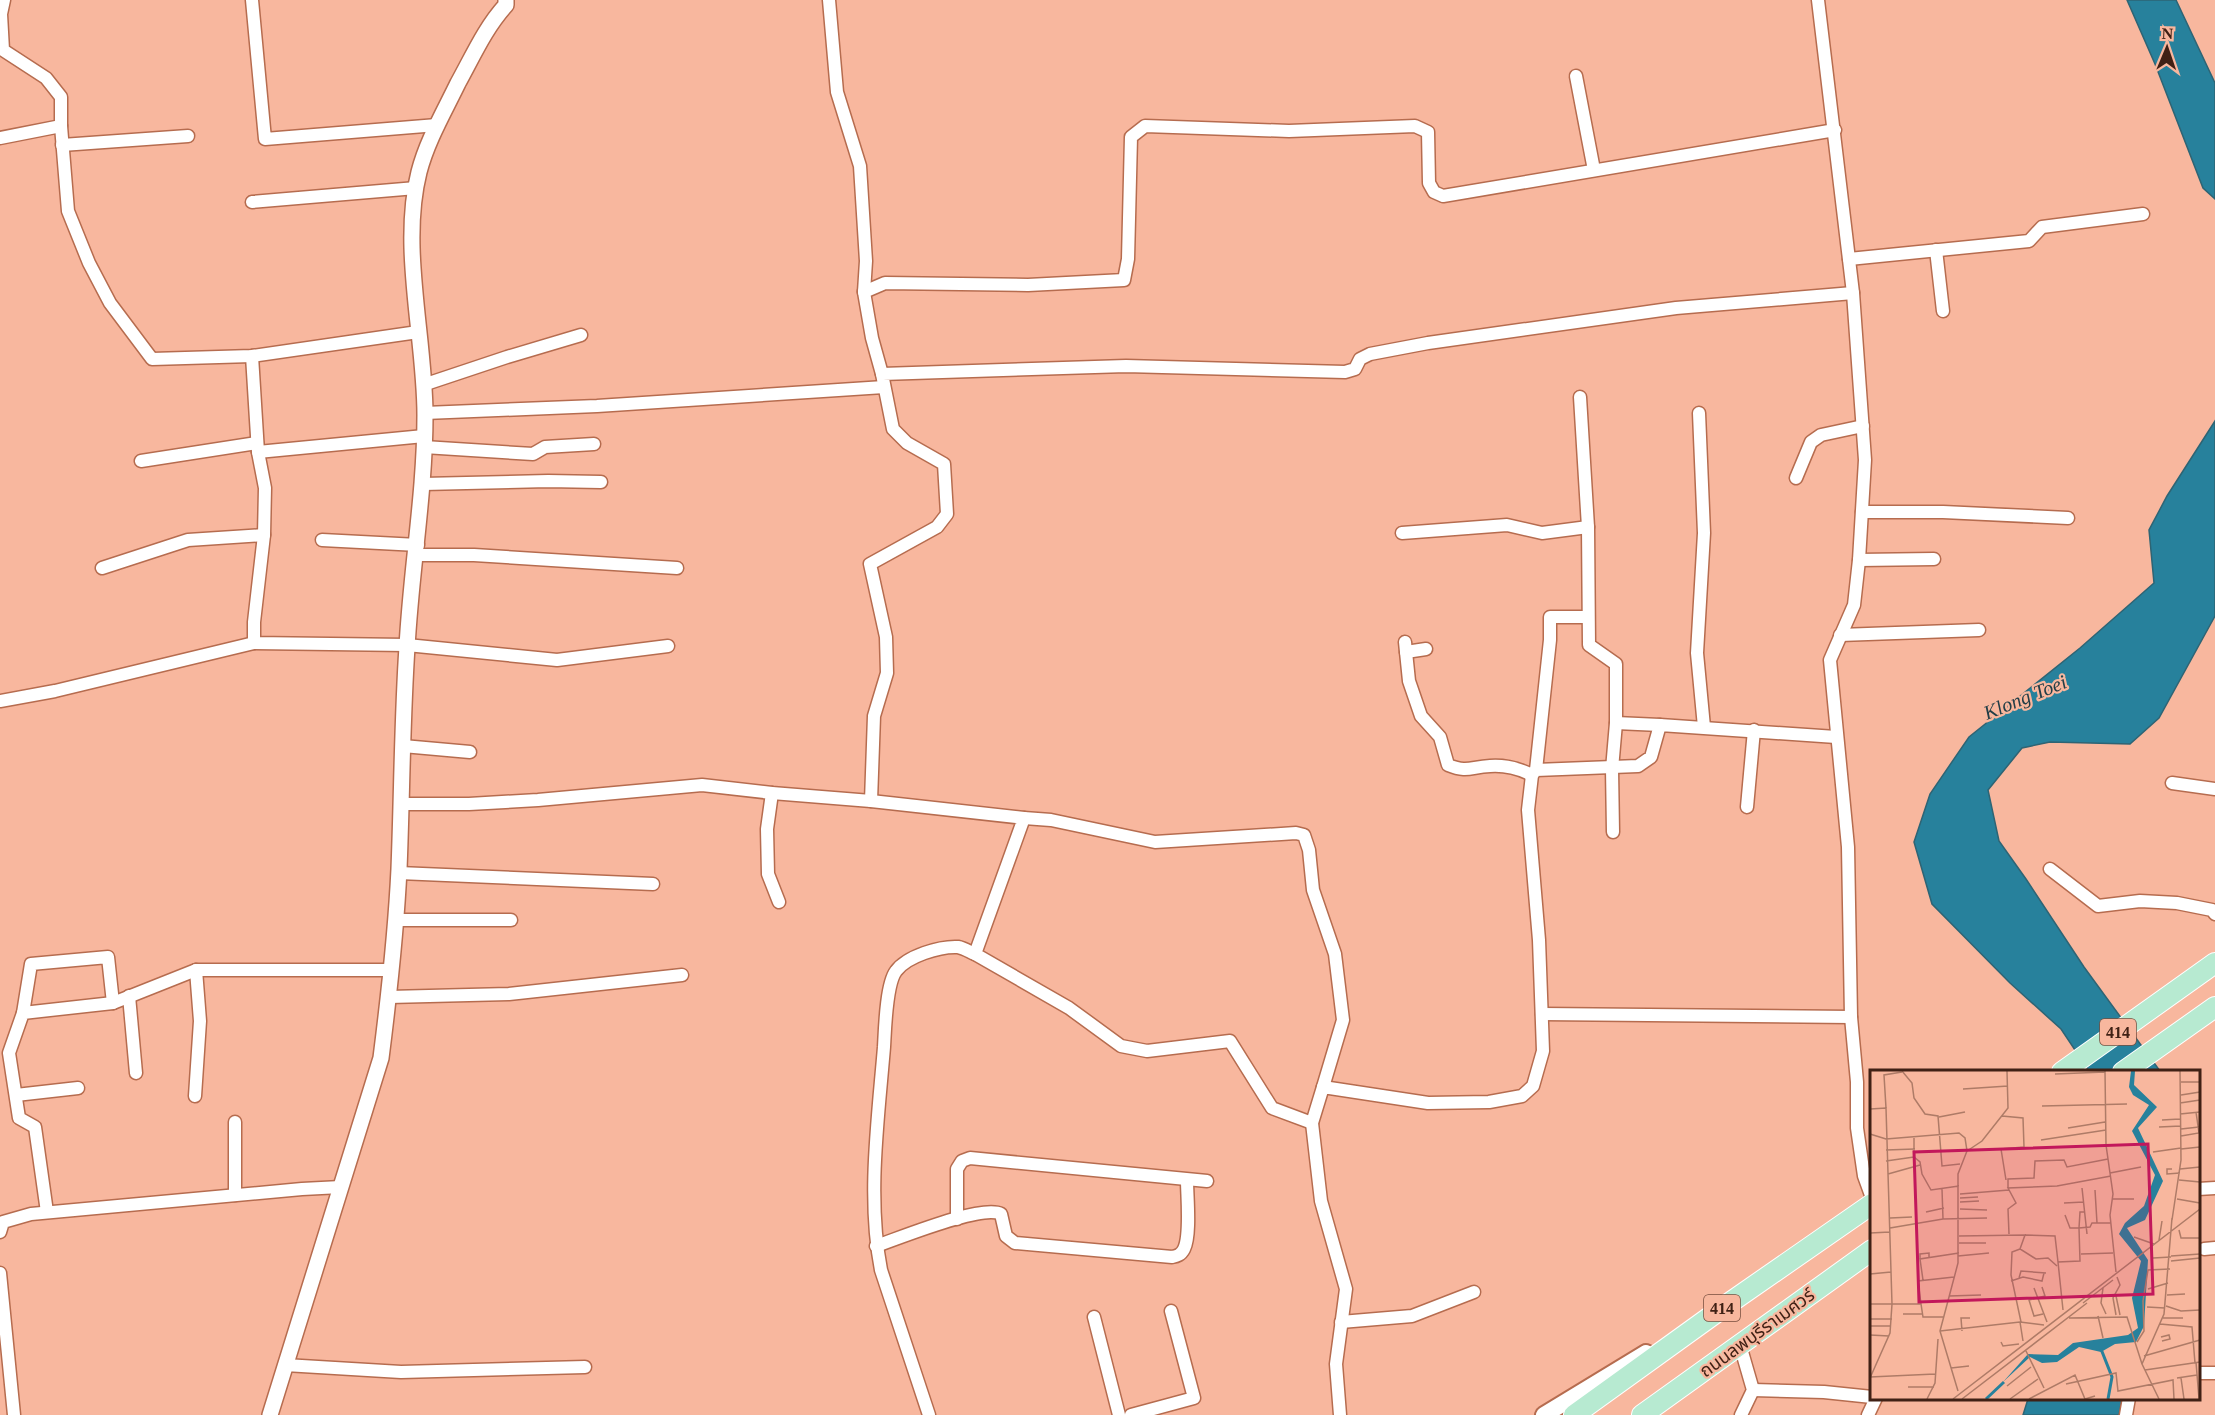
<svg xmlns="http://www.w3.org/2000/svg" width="2215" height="1415" viewBox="0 0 2215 1415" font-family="'Times New Roman','Noto Sans Thai',serif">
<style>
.water{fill:#27819c;stroke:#2e6474;stroke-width:1.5}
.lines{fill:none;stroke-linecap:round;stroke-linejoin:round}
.minor-casing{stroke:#b66c4f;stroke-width:15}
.tertiary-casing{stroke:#b66c4f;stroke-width:18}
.secondary-casing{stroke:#b66c4f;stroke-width:20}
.primary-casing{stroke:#fff;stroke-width:22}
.minor{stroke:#fff;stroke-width:12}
.tertiary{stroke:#fff;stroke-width:15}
.secondary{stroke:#fff;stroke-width:16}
.primary{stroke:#b7ead1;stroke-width:20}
.labels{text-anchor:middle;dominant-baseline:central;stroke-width:4.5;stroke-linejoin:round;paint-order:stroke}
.shield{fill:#f8b79e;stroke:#774e3e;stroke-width:1.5}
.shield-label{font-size:16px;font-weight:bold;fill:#402115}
.street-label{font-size:18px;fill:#402115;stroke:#f8b79e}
.water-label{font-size:20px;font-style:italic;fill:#233e47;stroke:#f8b79e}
.inset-river{fill:none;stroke:#27819c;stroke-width:3}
.inset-road{fill:none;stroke:#ae7b67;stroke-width:1.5}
.view{fill:#c2185b;fill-opacity:0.15;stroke:#c2185b;stroke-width:3}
.inset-edge{fill:none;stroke:#402115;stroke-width:3}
</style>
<rect width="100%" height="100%" fill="#f8b79e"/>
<g class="water">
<polygon points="2127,0 2176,0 2215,83 2215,199 2203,188 2155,64"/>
<polygon points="2215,421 2215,616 2159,718 2130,744 2050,742 2022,748 1988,790 1999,841 2026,879 2084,967 2160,1071 2089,1071 2061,1029 2010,983 1932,904 1914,842 1930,794 1969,737 2080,648 2154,583 2149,530 2167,496"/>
<polygon points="2028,1399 2028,1398 2122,1399 2119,1415 2023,1415"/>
</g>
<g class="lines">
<g class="minor-casing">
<g id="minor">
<polyline points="4,0 1,14 3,50 46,78 61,97 61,126 68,211 89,263 110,303 152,359 252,356 418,332"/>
<polyline points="252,0 265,139 437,125"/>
<polyline points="829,0 837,92 860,166 866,261 864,292"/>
<polyline points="1818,0 1853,293 1865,460 1859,560 1854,605 1830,660 1848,847 1851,1017 1857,1082 1857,1128 1864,1176 1872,1198"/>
<polyline points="1576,76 1594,170"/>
<polyline points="0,138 61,126"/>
<polyline points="62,145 188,136"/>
<polyline points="252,202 416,188"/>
<polyline points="1936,250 1943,311"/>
<polyline points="1849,259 2029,241 2042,227 2143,214"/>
<polyline points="252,356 258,452 265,488 264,535 254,622 254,643 407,645 557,660 668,646"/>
<polyline points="882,374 872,338 864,292 885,283 1028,285 1124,280 1128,259 1131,137 1145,126 1289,131 1415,126 1428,132 1429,183 1434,192 1443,196 1835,130"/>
<polyline points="423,385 507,357 581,335"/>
<polyline points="1580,397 1588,527 1589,645 1616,664 1616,723 1612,769 1613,832"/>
<polyline points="425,413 597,406 884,387"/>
<polyline points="1699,413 1704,533 1697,653 1704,727"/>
<polyline points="424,447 533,454 545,447 594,444"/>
<polyline points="258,452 424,436"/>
<polyline points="141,461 257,443"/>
<polyline points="1796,478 1811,442 1821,435 1863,426"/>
<polyline points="423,484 548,481 601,482"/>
<polyline points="1862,512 1943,512 2068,518"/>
<polyline points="1402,533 1507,525 1542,533 1588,527"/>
<polyline points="322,540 418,545"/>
<polyline points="416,555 474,555 677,568"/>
<polyline points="1859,560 1934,559"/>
<polyline points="102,568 188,540 264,535"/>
<polyline points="1840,635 1979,630"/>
<path d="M1405 642 1409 681 1421 716 1440 737 1448 765C1468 773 1470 767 1490 766 1504 765 1520 769 1532 775"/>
<polyline points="1406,652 1426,649"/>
<polyline points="0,701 55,691 254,643"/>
<polyline points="1616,723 1660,725"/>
<polyline points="403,746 470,752"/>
<polyline points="1536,770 1550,640 1550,617 1588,617"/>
<polyline points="2172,783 2215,789"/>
<polyline points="772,793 767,829 768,874 779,902"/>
<polyline points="871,801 874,716 887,673 886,637 870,564 937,527 947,514 944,464 907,443 893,429 882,374 1126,366 1345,372 1355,369 1360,359 1370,354 1428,343 1676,308 1853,293"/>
<polyline points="402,804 469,804 538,800 702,785 772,793 871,801 1024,818 975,954 1069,1008 1121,1046 1147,1051 1230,1041 1272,1108 1312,1123"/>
<polyline points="1747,807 1754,730"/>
<polyline points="1024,818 1051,820 1155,842 1296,833 1304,835 1309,850 1313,890 1335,954 1343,1020 1323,1087"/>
<polyline points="2050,869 2098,906 2140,901 2177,903 2212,910 2215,914"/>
<polyline points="399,873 653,884"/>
<polyline points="395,920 511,920"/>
<polyline points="129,996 136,1073"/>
<polyline points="389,997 509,994 682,975"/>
<polyline points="23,1013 31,964 108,957 113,1003"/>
<polyline points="1542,1014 1851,1017"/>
<polyline points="16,1095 78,1088"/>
<polyline points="195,1096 200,1021 196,970"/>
<polyline points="2198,1189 2215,1188"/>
<polyline points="235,1195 235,1122"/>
<polyline points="47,1212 35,1127 19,1118 9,1053 23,1013 113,1003 196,970 391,970"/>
<polyline points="957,1219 957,1169 962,1161 970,1158 1207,1181"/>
<polyline points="0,1232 3,1222 31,1214 302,1189 341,1187"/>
<path d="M876 1246C900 1238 982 1204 1001 1214L1006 1236 1015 1243 1172 1257C1177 1256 1181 1255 1184 1249 1191 1235 1187 1197 1187 1180"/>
<polyline points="2204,1249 2215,1248"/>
<polyline points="0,1273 14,1415"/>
<polyline points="1094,1317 1119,1415"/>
<polyline points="1341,1322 1412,1316 1474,1292"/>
<polyline points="1740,1345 1753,1390 1741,1415"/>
<polyline points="285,1365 401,1372 585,1367"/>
<polyline points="2198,1373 2215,1373"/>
<polyline points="1753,1390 1824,1392 1872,1397"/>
<path d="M929 1415 881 1270C867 1198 878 1120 884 1047 885 1030 886 984 896 971 907 956 940 946 958 947 964 948 970 952 975 954"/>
<polyline points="1131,1415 1194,1398 1171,1311"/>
<polyline points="1340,1415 1336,1364 1346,1289 1321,1201 1312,1123 1323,1087 1428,1103 1489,1102 1522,1096 1533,1086 1543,1051 1539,940 1528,810 1532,775 1536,770 1638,766 1651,757 1660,725 1836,737"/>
<polyline points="1868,1415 1876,1398"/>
<polyline points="2126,1415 2129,1398"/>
</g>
</g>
<g class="tertiary-casing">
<path id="tertiary" d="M270 1415 381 1058C389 995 396 932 399 869 402 795 402 721 407 647 411 570 425 493 425 415 425 338 400 247 419 172 427 141 444 112 458 83 473 56 485 28 506 5V0"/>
</g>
<g class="secondary-casing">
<polyline id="secondary" points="1544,1415 1646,1353"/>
</g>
<g class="primary-casing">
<g id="primary">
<polyline points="2062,1072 2215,963"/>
<polyline points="2123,1072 2215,1007"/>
<polyline points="1574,1415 1728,1304 1872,1204"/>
<polyline points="1642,1415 1872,1250"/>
</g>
</g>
<use href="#minor" class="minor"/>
<use href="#tertiary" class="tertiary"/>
<use href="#secondary" class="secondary"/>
<use href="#primary" class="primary"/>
</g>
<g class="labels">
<g class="shield">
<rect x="2100" y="1019" width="36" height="26" rx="4.5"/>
<rect x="1704" y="1295" width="36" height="26" rx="4.5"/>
</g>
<g class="shield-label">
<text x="2118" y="1032">414</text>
<text x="1722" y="1308">414</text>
</g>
<g class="street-label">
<text transform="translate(1757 1333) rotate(-36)">ถนนลพบุรีราเมศวร์</text>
</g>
<g class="water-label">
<text transform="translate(2025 697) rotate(-22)">Klong Toei</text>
</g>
</g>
<g transform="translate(1870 1070)">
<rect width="330" height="330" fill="#f8b79e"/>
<path d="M261 1H265L264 15 287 37 268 58 293 111 275 150 257 158 278 190 274 256 266 272 245 274 231 282 209 277 187 292 172 293 160 287 133 312 158 284 188 285 203 273 258 265 268 258 262 228 271 191 249 164 255 153 274 136 285 105 262 61 279 35 263 25 259 17Z" fill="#27819c"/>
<path class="inset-river" d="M231 279 242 307 238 329M116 329 134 312"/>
<path class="inset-road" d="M32 1 42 13 44 28 55 44 68 46 72 96 90 94M235 1 236 75 243 124 240 145 246 202M185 4 235 2M311 12H330M93 19 138 16M311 25 330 22M310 33 330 30M172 36 257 34M16 38 14 5 32 2M0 39 16 38 22 234H51L53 247H73M310 44 330 42M132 46 153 48 154 77 131 79 136 110M69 47 95 42M292 50 310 49M289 57 311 56M198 58 235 52M311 59 329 57M0 64 16 69 89 63 95 68 97 81 88 104V193L70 261 88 321M311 66 329 63 326 42M44 68V87L50 92 52 104 61 120 89 116M171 70 236 60M311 79 330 77M16 80 45 79M97 81 112 71 138 38 137 1M283 82 311 78M16 91 44 87M302 99H297V104L310 103M310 99 330 97M240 103 271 97M18 104 50 95M309 110 330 112M138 118V109L164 108 165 91 194 90 197 97 238 89M212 118 217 164M72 119 73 149 117 148M225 120 227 153M90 124 139 120M90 128 108 127M243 129H264M307 129 330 133M90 132 109 131M194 133 214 132M90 139 117 140M56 142 74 138M195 145 200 158H209M20 148 42 147M302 150 311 90 310 1M20 158 73 149M209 158 210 142H214M309 160 311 168H330M0 163 20 162M139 164 138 139 146 133 138 118 187 116 241 106M155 165 185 166 188 192M89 166 155 165 150 179 166 189 178 188 187 196M264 167 284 174M289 170 292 151M89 173H116M150 179 142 182 141 205 151 252M211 184 243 183M88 186 119 183M301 186 330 184M283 188 301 187M50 189V184L59 183V188M301 191 330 188M0 204 21 202M149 208 151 201 176 203M53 210 50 189 89 183M141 211 153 207 172 211 174 203M172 217 175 226 159 230 164 246 173 244M164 218 177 252M233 218 231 233 236 244M278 219 298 213M297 225 315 224M79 226 111 225M246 226 250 245M213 233 243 210M0 234H22L20 263 0 308M51 234 48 211 84 207M296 236 311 241 330 240M277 237 295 238M193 240 188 192 210 191 209 158 220 157 222 153H241M33 244H52M246 245 243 228 250 215 247 207M228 246 233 268M199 248 257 247 272 294M293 248H313M0 249H22M150 252 153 271M290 254 322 257 325 293M0 256H21M70 261 150 252 174 255M92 261 91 248H100M0 265 19 266M291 267 299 265 300 269 292 271M131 272 133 276 149 274M267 272 274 261 273 231 278 200 300 199M156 281 174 318M274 286 330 270M326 292 329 329M81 298 99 296M275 300 330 292M0 307 65 304M307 308 327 305M311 308 314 329M196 314 246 303 248 321 303 310 304 329M137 316 161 297M38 317H64M57 329 65 313 68 269M83 329 330 139M92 329 217 233M140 329 168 309M159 329 205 305 215 329 225 326M289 329 272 294 294 244 302 148"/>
<path class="view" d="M278 74 283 224 49 232 44 82Z"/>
<rect width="330" height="330" class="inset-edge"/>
</g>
<g transform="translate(2167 48) rotate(2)" stroke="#f8b79e" stroke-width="4.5" paint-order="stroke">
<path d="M0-4.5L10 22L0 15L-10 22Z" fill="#402115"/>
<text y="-9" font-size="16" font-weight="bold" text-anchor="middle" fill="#402115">N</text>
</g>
</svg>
